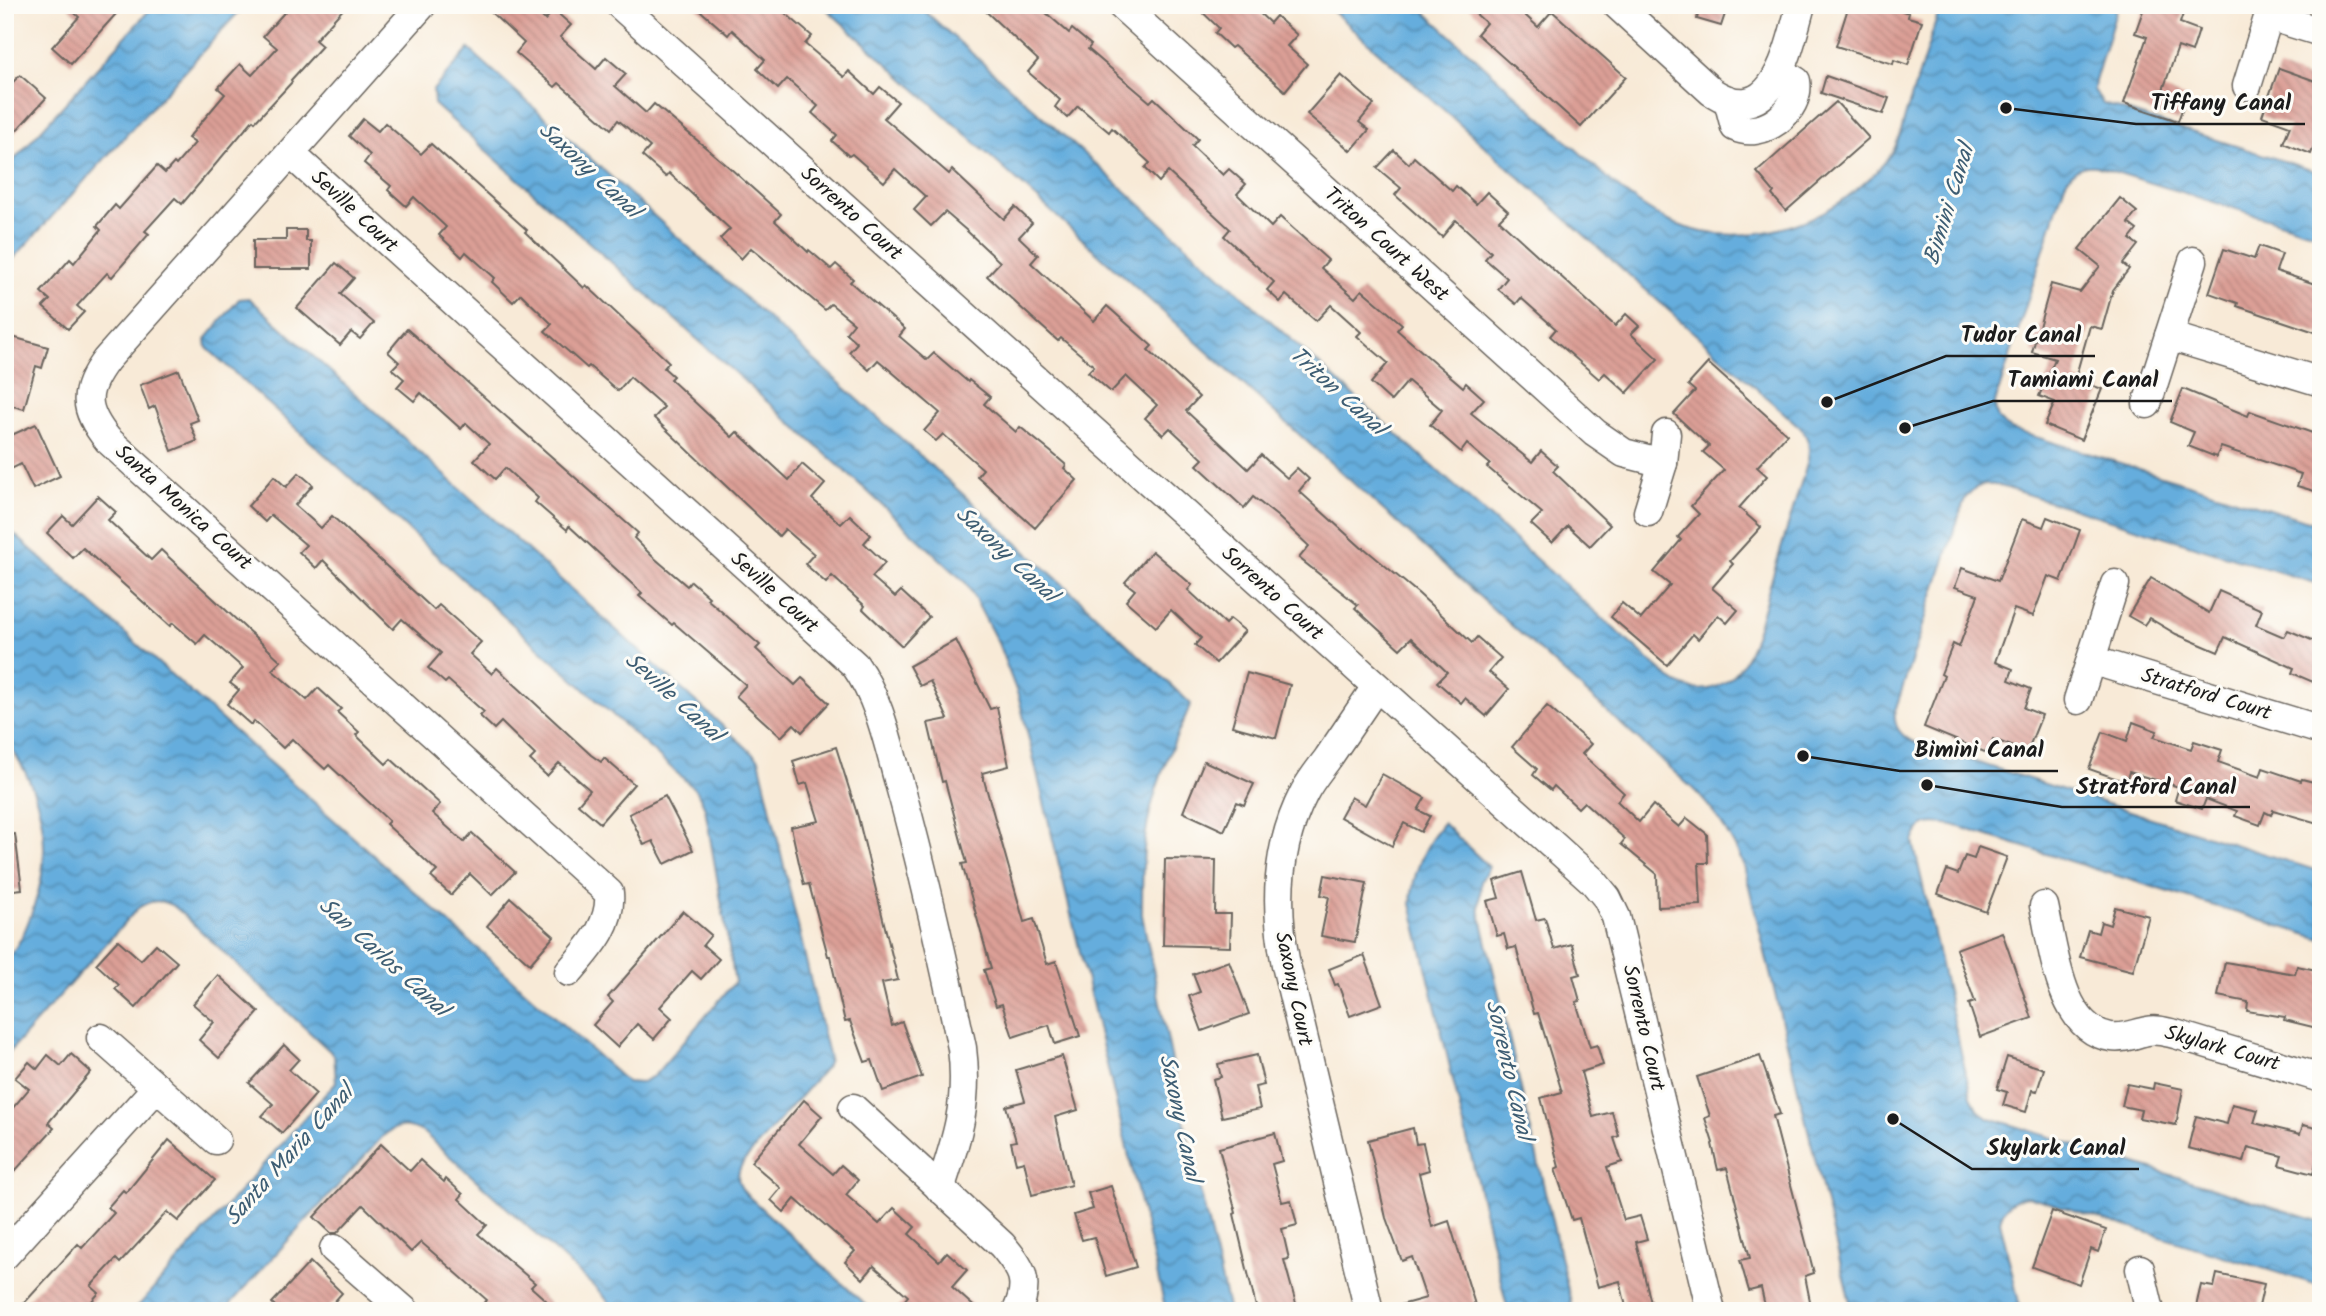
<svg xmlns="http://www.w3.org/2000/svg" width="2326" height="1316" viewBox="0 0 2326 1316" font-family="Kalam,sans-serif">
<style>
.water{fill:url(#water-waves);stroke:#40647c;stroke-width:2}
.building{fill:url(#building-back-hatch)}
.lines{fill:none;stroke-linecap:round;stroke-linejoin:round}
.minor-casing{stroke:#69645d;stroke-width:31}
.minor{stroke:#fff;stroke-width:28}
.labels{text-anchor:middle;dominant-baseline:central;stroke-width:6;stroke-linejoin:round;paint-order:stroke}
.street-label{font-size:21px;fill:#1c1c1c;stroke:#fdfcf7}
.water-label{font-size:23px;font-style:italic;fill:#3d5d73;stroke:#fdfcf7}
.leader{fill:none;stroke:#1c1c1c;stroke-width:2.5}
.callout-dot{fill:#1c1c1c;stroke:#fdfcf7;stroke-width:2.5}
.callout-label{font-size:23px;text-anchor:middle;font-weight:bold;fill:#1c1c1c;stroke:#fdfcf7;stroke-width:6;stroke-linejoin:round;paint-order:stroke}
</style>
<defs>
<pattern id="water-waves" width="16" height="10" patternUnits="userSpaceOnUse" patternTransform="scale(1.75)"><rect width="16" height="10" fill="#65addd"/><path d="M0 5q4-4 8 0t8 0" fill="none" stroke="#528cb2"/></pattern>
<pattern id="building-back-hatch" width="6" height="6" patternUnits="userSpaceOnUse" patternTransform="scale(1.75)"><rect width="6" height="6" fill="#db9f96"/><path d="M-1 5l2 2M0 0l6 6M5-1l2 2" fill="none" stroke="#bb8881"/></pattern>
</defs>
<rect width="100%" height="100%" fill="#fdfcf7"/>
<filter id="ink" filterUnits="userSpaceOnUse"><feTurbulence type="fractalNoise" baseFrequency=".0143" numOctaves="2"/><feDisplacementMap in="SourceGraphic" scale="14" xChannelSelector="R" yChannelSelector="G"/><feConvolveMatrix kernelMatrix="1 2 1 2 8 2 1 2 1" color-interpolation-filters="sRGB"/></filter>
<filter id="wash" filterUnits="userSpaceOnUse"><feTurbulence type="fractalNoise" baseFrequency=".00686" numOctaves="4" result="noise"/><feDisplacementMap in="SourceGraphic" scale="28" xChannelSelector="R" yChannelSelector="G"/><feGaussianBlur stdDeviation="1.57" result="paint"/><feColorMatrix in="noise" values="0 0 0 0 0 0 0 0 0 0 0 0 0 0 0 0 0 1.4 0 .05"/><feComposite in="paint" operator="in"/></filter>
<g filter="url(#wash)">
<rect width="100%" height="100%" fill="#f8ead7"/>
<g class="water">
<polygon points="154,5 245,5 5,268 5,170"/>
<path d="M822 5H918L1669 678C1690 693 1712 694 1732 677 1754 657 1763 606 1772 578 1784 539 1796 499 1808 460 1810 447 1809 440 1802 429L1326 5H1417L1622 191C1638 203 1653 214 1671 222 1727 247 1795 233 1843 200 1862 186 1884 168 1895 147 1901 135 1904 120 1908 107 1920 73 1930 39 1941 5H2118L2095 81 2094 90 2103 104 2321 173V235L2096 166C2081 164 2072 170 2065 183L1995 403C1995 418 2000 424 2013 430L2321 525V585L1997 485C1981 484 1972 486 1964 501L1895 711C1893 726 1900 735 1913 742L2321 872V939L1953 825C1934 822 1920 819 1913 842L1971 1096 1978 1111 1990 1118 2321 1222V1286L2028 1196C2012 1199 2004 1205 2000 1221L2021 1311H1852L1744 866C1731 836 1716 811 1692 788Z"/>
<path d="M469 49 1077 597 1191 704C1172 746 1151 792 1145 839 1142 864 1142 890 1142 915L1190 1148 1229 1311H1166L1019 698 998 643 967 584 866 490 434 104 433 90Z"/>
<path d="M249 298 759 759 829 1059 826 1067 744 1161C736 1173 736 1182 745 1193L872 1311H613L609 1302 600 1292 424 1133C408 1124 398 1124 383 1136L224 1311H134L336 1082 334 1055 175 907C161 899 151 899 137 909L5 1057V961C20 945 26 929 33 909 55 848 43 791 5 739V526L627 1082 640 1083 654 1076 735 982 705 808 697 791 207 348 206 339 239 299Z"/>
<path d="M1443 823 1489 867 1481 881 1479 909 1573 1311H1508L1411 904C1412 874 1425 845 1443 823Z"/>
</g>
<g id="blocks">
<g class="building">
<polygon points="66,5 124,5 71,64 52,47 79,17"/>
<polygon points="291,5 347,5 315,40 322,46 291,80 292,82 255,122 253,120 182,204 175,198 145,231 149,234 112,277 107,273 77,306 84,312 68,329 43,307 50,300 41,292 70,259 74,263 101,230 97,226 115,205 119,209 157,166 165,173 174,163 176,165 195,143 188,138 225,94 218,88 240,64 252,75 277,48 263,36"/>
<polygon points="483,5 530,5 545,20 554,10 571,25 560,37 596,69 606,57 626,74 615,86 646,113 654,104 730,168 781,214 775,221 808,252 809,250 831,269 836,264 853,279 850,282 905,329 899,336 927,360 934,353 968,382 969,380 990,397 984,404 1016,432 1020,427 1051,452 1066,465 1064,468 1077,480 1035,528 977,476 983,469 943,434 936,441 924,431 940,413 878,360 869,370 849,352 857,343 846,333 854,323 831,304 825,310 751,248 741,259 720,239 730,229 669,173 666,177 642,156 650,147 618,120 611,129 559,83 555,87 516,53 524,43"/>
<polygon points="694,5 792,5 785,13 812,36 805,44 844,77 849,71 874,94 880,87 898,102 884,118 949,174 952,170 1004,219 1015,207 1032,223 1019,237 1038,255 1031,263 1094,321 1107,306 1152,346 1148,350 1199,397 1186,411 1248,469 1261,455 1287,478 1297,468 1309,479 1299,491 1363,549 1364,548 1419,594 1472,643 1477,637 1501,658 1489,672 1509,689 1486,716 1465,698 1461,703 1437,682 1447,672 1411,638 1400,649 1355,608 1358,605 1299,558 1309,546 1277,516 1253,497 1244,508 1197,465 1203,459 1170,428 1163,435 1145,418 1157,405 1126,376 1111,392 1088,372 1094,366 1061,338 1058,341 1018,305 987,276 1000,262 967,231 945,212 931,226 914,210 926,197 895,169 884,182 852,154 849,156 832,141 837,135 812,113 818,106 787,79 778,89 757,69 765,60 732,30 728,35"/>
<polygon points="979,5 1037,5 1069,33 1072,29 1091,45 1088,49 1150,102 1154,98 1198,139 1192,146 1223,175 1229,169 1246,184 1237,194 1271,227 1280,217 1328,260 1321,268 1355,298 1362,290 1402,324 1397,330 1463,387 1466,383 1484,399 1471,413 1532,462 1541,451 1558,466 1553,471 1610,525 1590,546 1568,526 1552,543 1531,524 1542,513 1487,467 1490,464 1467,444 1461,452 1430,425 1442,410 1408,381 1391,401 1371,383 1388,363 1357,336 1361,332 1331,305 1316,321 1286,295 1280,302 1267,290 1274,282 1224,236 1230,229 1168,172 1159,182 1145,168 1150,163 1112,128 1109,132 1078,106 1067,118 1055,107 1060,100 1028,72 1038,60"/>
<polygon points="1195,5 1251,5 1270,23 1276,16 1297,35 1287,46 1307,64 1285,91 1234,46 1231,48 1215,33 1219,28"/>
<polygon points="1466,5 1514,5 1538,27 1552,11 1626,77 1581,127 1477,34 1486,23"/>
<polygon points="1700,5 1728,5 1721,26 1697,19"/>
<polygon points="1849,5 1883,5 1909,13 1908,17 1922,21 1908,65 1894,60 1893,64 1836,46"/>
<polygon points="2145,5 2186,5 2180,23 2199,30 2192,52 2178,47 2163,90 2186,98 2178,121 2124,103 2147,37 2135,33"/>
<polygon points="2279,68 2321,83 2321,127 2311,154 2283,143 2290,126 2262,116"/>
<polygon points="20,75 46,98 5,143 5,90"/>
<polygon points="1341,75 1374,104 1359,122 1369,130 1351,151 1307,114"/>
<polygon points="1826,76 1889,98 1883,114 1821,93"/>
<polygon points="1836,102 1869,138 1786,211 1772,195 1774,192 1757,172"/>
<polygon points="363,119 378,131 385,123 421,154 431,144 527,230 525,232 584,288 586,285 669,362 664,368 673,376 670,379 732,437 737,432 789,480 802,464 825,484 812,499 841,524 850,515 871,535 864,543 885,563 872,577 895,597 901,591 929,617 902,646 863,609 865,606 832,576 826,583 805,564 814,554 785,529 779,536 654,418 664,407 630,377 618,391 589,366 587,368 545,331 552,324 521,294 513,302 492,282 495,278 466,252 462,257 439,235 446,227 414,197 406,206 388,190 391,186 364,163 370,155 349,136"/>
<polygon points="1394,150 1409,164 1414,157 1452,191 1456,186 1476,204 1487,192 1508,211 1499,220 1615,326 1626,314 1639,326 1631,334 1658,359 1627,393 1605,373 1599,379 1550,336 1556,329 1521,298 1516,304 1498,289 1507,278 1485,259 1491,252 1456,220 1442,237 1395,195 1401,188 1377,168"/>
<polygon points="2120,198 2137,212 2128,223 2137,230 2130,239 2138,245 2123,264 2129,269 2113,290 2102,329 2090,326 2075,379 2102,389 2081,440 2045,425 2055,402 2039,396 2055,359 2032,352 2051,284 2080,292 2100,266 2079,249"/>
<polygon points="286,230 306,230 306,241 311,241 311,269 253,269 253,240 286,240"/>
<polygon points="2259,246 2282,254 2276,271 2321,286 2321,334 2237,306 2238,303 2209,293 2224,249 2254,259"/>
<polygon points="336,263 354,278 340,294 374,323 360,339 351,332 340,345 297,308"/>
<polygon points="407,329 638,533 634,538 652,556 687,586 691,581 709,597 707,599 760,645 756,649 795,685 802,678 829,703 802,732 794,724 781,737 736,696 746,685 674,623 672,625 639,596 642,593 569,526 567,530 535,502 538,498 505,468 495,479 474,460 489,444 466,423 461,429 421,393 414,401 397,387 404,379 392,369 399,362 388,352"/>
<polygon points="5,335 48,347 42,368 36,366 24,409 5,404"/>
<polygon points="1708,363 1787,434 1757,467 1767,476 1739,508 1761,527 1730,561 1733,564 1712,588 1738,610 1727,623 1718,615 1698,639 1693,634 1667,665 1611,617 1622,603 1641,619 1670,585 1654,572 1681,540 1678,537 1699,514 1691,506 1724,470 1703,452 1709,446 1674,414 1695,391 1688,385"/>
<polygon points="179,370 198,420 190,423 197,441 172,451 155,406 149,409 140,385"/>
<polygon points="2183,389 2248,416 2250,411 2321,436 2321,493 2297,486 2301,474 2221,447 2216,457 2188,446 2194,432 2170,422"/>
<polygon points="36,424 60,476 33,489 21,464 5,472 5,438"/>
<polygon points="299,473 313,485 295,505 321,528 332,516 434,610 439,605 481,642 470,654 492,674 497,668 591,755 601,762 604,758 634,784 600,823 578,804 590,790 559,763 547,776 530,760 535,755 501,722 494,729 480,716 484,712 448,680 445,683 428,668 441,653 402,619 393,629 323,560 316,568 299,552 306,545 271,515 265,522 248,506 274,476 286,487"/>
<polygon points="98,496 116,512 108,520 151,560 161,550 281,661 272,670 307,700 318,688 341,709 337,712 359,732 356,735 386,764 391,759 440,804 432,813 464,842 472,833 515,872 492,895 470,874 451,895 431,877 437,871 386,824 389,821 329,765 325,769 292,739 283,748 254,721 251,725 227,704 239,690 230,683 243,668 205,635 197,644 173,623 170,626 83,548 73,558 47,533 63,516 72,524"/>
<polygon points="2047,517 2080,530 2071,555 2061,581 2048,576 2033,616 2014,609 1995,662 2013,669 2009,680 2031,689 2024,708 2042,715 2027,752 1993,739 1987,753 1924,727 1944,676 1941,674 1953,644 1959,647 1978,595 1955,587 1962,568 1998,581 2022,519 2043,527"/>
<polygon points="1152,551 1192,585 1188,590 1225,624 1230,619 1245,631 1216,663 1195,645 1201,638 1171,610 1156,627 1126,601 1135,590 1125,582"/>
<polygon points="2151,578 2209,613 2219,591 2262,610 2256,625 2284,637 2288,630 2321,644 2321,664 2313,682 2292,673 2294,668 2225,637 2218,652 2176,634 2149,618 2144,625 2128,616"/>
<polygon points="956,640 990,709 997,707 1009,766 982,773 1024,922 1034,919 1047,964 1056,961 1080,1036 1055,1044 1049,1025 1013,1037 1002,1004 996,1006 984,970 991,968 962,864 967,863 945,781 942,782 928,723 948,719 930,681 920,686 909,666"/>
<polygon points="1247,673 1290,685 1276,738 1232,726"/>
<polygon points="1547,706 1591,744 1582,754 1624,793 1617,801 1639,822 1653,805 1679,827 1687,818 1707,834 1708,863 1699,863 1701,905 1658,907 1657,874 1621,844 1625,839 1584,802 1578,808 1554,786 1551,790 1533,775 1537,769 1512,747"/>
<polygon points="2133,722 2157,731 2154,737 2191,749 2194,741 2222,750 2218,762 2260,777 2263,768 2301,781 2302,779 2321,784 2321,824 2273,810 2271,815 2265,812 2260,825 2235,816 2237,811 2206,799 2202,809 2175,800 2179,787 2129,772 2126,782 2089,769 2103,732 2127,741"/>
<polygon points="836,747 858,817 898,980 882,983 892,1026 902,1022 922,1077 883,1091 872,1060 865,1062 850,1021 845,1022 830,956 828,956 809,884 804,885 791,827 819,821 807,783 800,785 793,761"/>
<polygon points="1204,761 1254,784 1244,805 1237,802 1224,831 1183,812"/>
<polygon points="1382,774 1425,798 1418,810 1430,816 1421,832 1404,823 1392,846 1340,817 1351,797 1365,805"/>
<polygon points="665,796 693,850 665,864 653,841 644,845 629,814"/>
<polygon points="15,834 22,889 5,891 5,835"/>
<polygon points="1978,847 2007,857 1986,912 1938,894 1947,870 1958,874 1965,856 1974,859"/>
<polygon points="1165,859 1216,860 1215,914 1231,914 1230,947 1163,945"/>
<polygon points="1522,872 1536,920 1545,918 1554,949 1572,944 1580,974 1573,976 1580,1001 1576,1002 1590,1047 1597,1045 1603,1065 1581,1072 1593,1117 1612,1112 1619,1136 1614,1138 1622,1162 1607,1167 1624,1220 1640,1216 1647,1239 1636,1242 1653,1311 1627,1311 1620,1281 1598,1287 1579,1218 1572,1220 1555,1169 1559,1167 1541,1098 1562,1092 1538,1013 1534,1014 1516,947 1508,949 1504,934 1497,936 1487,901 1499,898 1494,881"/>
<polygon points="1325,875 1367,883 1355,942 1321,936 1329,897 1321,895"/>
<polygon points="511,898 554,936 530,964 487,926"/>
<polygon points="2115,907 2149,916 2133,971 2080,957 2088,930 2098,933 2101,922 2110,925"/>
<polygon points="683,911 711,935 703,945 719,959 701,979 692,971 660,1007 672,1018 654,1039 637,1024 617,1047 593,1025 613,1002 608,997"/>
<polygon points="2002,932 2032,1018 1980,1037 1969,1004 1975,1002 1956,949"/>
<polygon points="118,940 141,960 156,944 177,962 136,1008 115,989 119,985 96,964"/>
<polygon points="1364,955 1382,1004 1350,1016 1338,984 1335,985 1329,969"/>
<polygon points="1229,961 1249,1014 1202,1031 1189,996 1200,992 1193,974"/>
<polygon points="2225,962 2295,974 2297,966 2321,971 2321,1029 2284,1020 2285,1017 2247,1011 2248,1002 2218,996"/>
<polygon points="218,975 259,1012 219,1058 199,1040 214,1022 193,1004"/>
<polygon points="284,1045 299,1059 289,1070 316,1094 282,1133 262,1116 273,1104 249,1083"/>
<polygon points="71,1054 91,1072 48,1123 54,1128 5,1182 5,1117 29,1089 15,1078 29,1062 37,1069 48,1055 61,1066"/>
<polygon points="1257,1055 1264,1085 1255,1087 1260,1109 1222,1117 1213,1079 1221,1077 1218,1064"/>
<polygon points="1062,1056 1078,1110 1055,1117 1071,1185 1032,1195 1024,1161 1016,1163 1011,1142 1016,1141 1006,1106 1025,1101 1016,1070"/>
<polygon points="1760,1056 1780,1114 1773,1116 1814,1273 1805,1276 1812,1311 1766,1311 1761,1288 1749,1291 1740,1260 1750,1258 1727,1168 1718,1170 1712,1144 1713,1143 1705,1118 1710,1116 1697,1077"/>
<polygon points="2007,1057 2044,1069 2037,1091 2032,1090 2026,1112 2003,1105 2007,1092 1997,1089"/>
<polygon points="2154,1083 2183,1089 2176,1125 2139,1118 2141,1110 2122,1106 2127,1084 2153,1089"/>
<polygon points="804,1100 822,1116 799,1144 833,1174 841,1165 858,1180 846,1195 879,1224 894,1208 915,1227 909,1234 939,1261 947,1252 967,1270 952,1287 979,1311 896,1311 908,1296 874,1266 863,1279 845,1262 855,1251 795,1199 784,1212 771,1200 781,1188 751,1162"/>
<polygon points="2232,1104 2258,1110 2254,1123 2300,1134 2303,1125 2321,1129 2321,1145 2313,1174 2279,1165 2282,1156 2248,1147 2244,1162 2188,1148 2196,1116 2227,1124"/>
<polygon points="1413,1128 1416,1144 1423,1143 1429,1170 1419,1173 1432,1227 1449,1221 1477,1311 1398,1311 1397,1306 1426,1298 1412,1257 1402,1261 1386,1218 1368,1140"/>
<polygon points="1275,1133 1282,1161 1272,1164 1282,1202 1291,1200 1297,1225 1282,1229 1289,1259 1284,1260 1298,1311 1257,1311 1234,1214 1236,1213 1219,1148"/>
<polygon points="169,1140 215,1180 178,1221 167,1212 120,1263 116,1259 91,1286 99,1293 83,1311 17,1311 78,1244 82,1248 114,1213 108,1207 123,1190 126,1193"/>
<polygon points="381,1144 410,1171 420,1160 444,1182 446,1179 463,1194 459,1199 487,1225 478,1234 535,1283 531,1287 558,1311 478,1311 487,1300 421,1242 411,1252 363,1205 337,1233 331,1233 314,1217"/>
<polygon points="1111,1186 1136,1267 1106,1276 1094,1237 1082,1240 1074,1215 1093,1209 1088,1193"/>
<polygon points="2052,1211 2106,1230 2098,1252 2091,1249 2079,1284 2032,1267"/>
<polygon points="310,1262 342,1293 326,1311 280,1311 272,1303"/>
<polygon points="2217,1274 2264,1284 2258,1311 2195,1311 2201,1285 2214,1287"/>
</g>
</g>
</g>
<g filter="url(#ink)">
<use href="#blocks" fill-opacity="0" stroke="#69645d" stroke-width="2"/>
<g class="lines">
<g class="minor-casing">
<g id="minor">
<path d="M422 5 106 360C82 392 83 409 108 440L609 893C612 926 588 949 569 972"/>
<polyline points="620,5 1593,881 1607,898 1616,917 1711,1311"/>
<polyline points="1121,5 1595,433 1624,453 1663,463"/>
<path d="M1617 5 1712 92C1775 132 1789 46 1801 5"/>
<polyline points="2269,16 2321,32"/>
<polyline points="2247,86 2272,5"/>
<path d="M1728 100 1735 127C1762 140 1801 112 1796 81L1781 72"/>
<path d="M291 154 855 665C879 699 887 739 898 779 923 867 943 958 962 1048 969 1102 957 1139 940 1189"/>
<polyline points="2169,336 2321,382"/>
<polyline points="2147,404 2193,261"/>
<polyline points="1648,512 1663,463 1666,434"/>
<polyline points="2091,660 2321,730"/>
<polyline points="2078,700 2115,584"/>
<path d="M2044 906C2053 946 2060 1030 2111 1037 2125 1039 2136 1033 2148 1031 2157 1029 2166 1032 2175 1034L2321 1078"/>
<polyline points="101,1038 216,1140"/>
<path d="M853 1108 1002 1245C1021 1268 1031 1280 1017 1311"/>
<polyline points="334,1249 405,1311"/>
<polyline points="5,1255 157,1087"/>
<polyline points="2140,1269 2150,1311"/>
<path d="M1369 1311 1286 965C1274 906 1276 847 1304 793 1310 781 1320 769 1328 758 1344 734 1360 711 1376 687"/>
</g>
</g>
<use href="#minor" class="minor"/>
</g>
</g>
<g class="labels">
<g class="street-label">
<text transform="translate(354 212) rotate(43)">Seville Court</text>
<text transform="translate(851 214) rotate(42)">Sorrento Court</text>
<text transform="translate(1386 245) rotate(42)">Triton Court West</text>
<text transform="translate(183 508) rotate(42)">Santa Monica Court</text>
<text transform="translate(774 593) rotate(42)">Seville Court</text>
<text transform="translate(1272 594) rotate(42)">Sorrento Court</text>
<text transform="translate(2206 695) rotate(17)">Stratford Court</text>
<text transform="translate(1293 989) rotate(78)">Saxony Court</text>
<text transform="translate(1643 1028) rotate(77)">Sorrento Court</text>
<text transform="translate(2222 1049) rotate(16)">Skylark Court</text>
</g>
<g class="water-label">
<text transform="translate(589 171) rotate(43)">Saxony Canal</text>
<text transform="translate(1950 205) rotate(-73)">Bimini Canal</text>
<text transform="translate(1337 392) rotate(42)">Triton Canal</text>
<text transform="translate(1006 555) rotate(43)">Saxony Canal</text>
<text transform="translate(673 698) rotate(42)">Seville Canal</text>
<text transform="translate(383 958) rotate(42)">San Carlos Canal</text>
<text transform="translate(1508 1070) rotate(77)">Sorrento Canal</text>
<text transform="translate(1179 1118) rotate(78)">Saxony Canal</text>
<text transform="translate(290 1156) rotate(-48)">Santa Maria Canal</text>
</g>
</g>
<path class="leader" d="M2006 108L2136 124H2305M1827 402L1946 356H2095M1905 428L1993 401H2172M1803 756L1900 771H2058M1927 785L2062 807H2250M1893 1119L1972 1169H2139"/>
<g class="callout-dot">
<circle cx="2006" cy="108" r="7"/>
<circle cx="1827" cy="402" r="7"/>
<circle cx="1905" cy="428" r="7"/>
<circle cx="1803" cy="756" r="7"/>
<circle cx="1927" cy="785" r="7"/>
<circle cx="1893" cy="1119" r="7"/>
</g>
<g class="callout-label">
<text x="2221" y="110">Tiffany Canal</text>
<text x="2021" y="342">Tudor Canal</text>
<text x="2083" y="387">Tamiami Canal</text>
<text x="1979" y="757">Bimini Canal</text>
<text x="2156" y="794">Stratford Canal</text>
<text x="2056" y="1155">Skylark Canal</text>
</g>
<rect width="2326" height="1316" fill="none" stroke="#fdfcf7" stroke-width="28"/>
</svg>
